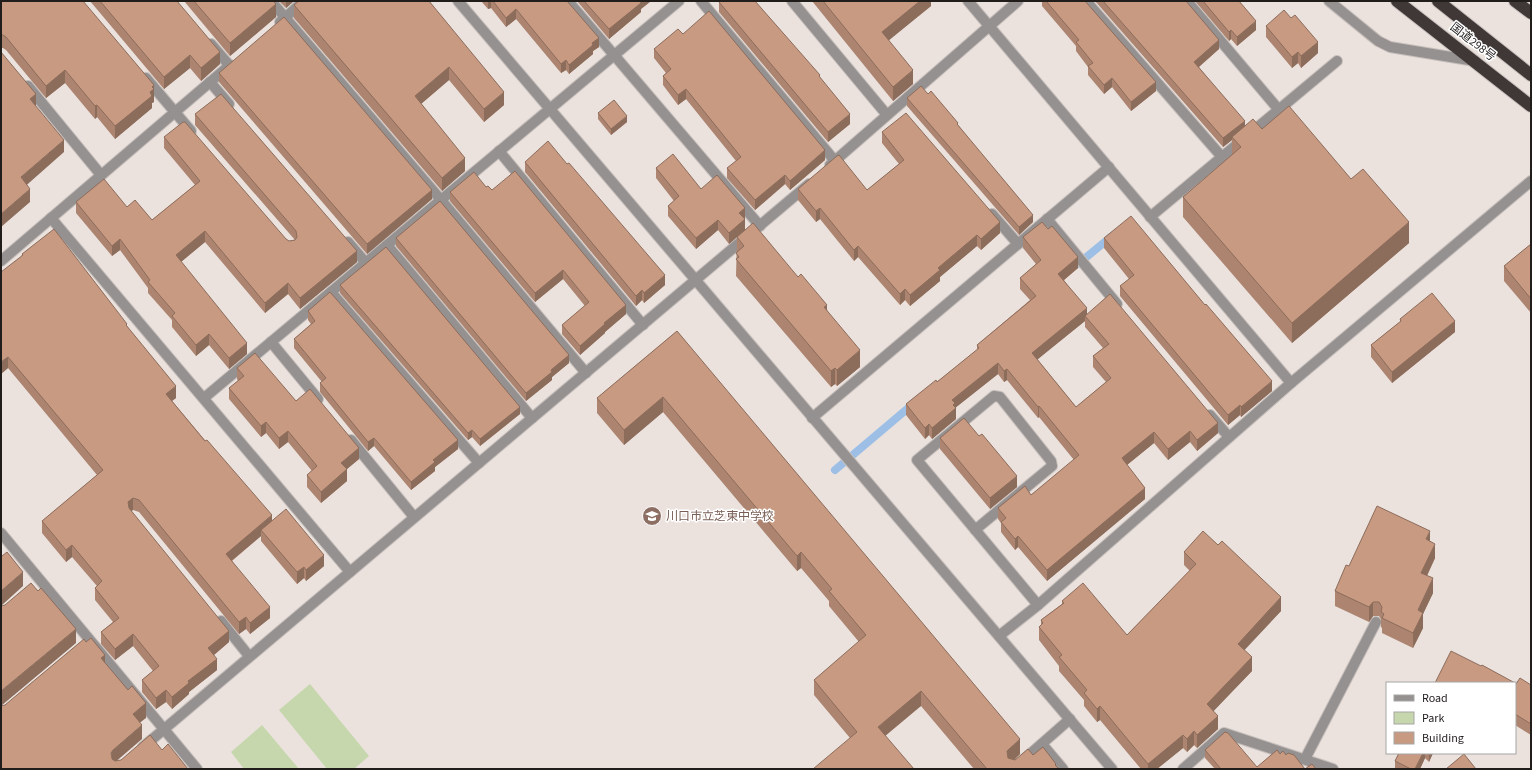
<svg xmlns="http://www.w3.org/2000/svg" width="1532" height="770" viewBox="0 0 1532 770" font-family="'Source Sans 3','Noto Sans JP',sans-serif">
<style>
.green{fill:#c6d7ad}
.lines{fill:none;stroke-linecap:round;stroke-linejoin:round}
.stream{stroke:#9dbfe5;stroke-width:8}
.minor-casing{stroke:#c6bfbb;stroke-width:12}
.highway-casing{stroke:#c6bfbb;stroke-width:14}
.minor{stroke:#969191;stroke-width:10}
.highway{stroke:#3f3836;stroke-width:12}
.wall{fill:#ac8470;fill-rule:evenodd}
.shaded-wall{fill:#8c6c5b}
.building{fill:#c89a82;stroke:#8c6c5b}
.labels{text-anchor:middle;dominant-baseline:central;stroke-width:3;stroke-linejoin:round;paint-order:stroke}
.street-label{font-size:12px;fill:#201d1b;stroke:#fff}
.education-label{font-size:12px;fill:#785e54;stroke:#fff;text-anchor:start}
</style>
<rect width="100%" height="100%" fill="#ebe2de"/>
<g class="green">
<polygon points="310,684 369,756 354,769 327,769 279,710"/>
<polygon points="262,725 299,769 244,769 231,752"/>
</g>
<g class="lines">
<g class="stream">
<polyline points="1078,264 1112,236"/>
<polyline points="835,470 913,404"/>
</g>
<g class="minor-casing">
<g id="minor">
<polyline points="271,1 441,200 586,373"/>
<polyline points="458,1 1112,769"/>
<polyline points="568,1 760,226"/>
<polyline points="701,1 835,161"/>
<polyline points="792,1 887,115"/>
<polyline points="968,1 1291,383"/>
<polyline points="1086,1 1222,157"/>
<polyline points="1187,1 1279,110"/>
<polyline points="1329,1 1378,41 1390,47 1475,61"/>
<polyline points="280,22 304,1"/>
<polyline points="211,44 229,65"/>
<polyline points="146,78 191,131"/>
<polyline points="210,82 229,104"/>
<polyline points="28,86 101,175"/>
<polyline points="499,151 643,325"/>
<polyline points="830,165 1018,1"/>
<polyline points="992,214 1018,244"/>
<polyline points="1150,217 1337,61"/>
<polyline points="51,218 350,572"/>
<polyline points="1047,219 1117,304"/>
<polyline points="348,242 366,263"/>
<polyline points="387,245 532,418"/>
<polyline points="1,261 230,65"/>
<polyline points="331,292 479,463"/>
<polyline points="271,342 318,399"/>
<polyline points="204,398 679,1"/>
<polyline points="1210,415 1229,437"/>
<polyline points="812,418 1109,167"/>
<polyline points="351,440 414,517"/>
<polyline points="975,530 1052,466 1051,461 1000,397 994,396 917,460 1038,605 1291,383 1531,181"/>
<polyline points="1,533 197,769"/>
<polyline points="221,621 249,656"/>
<polyline points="999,636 1038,605"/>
<polyline points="1042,744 1063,769"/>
<polyline points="143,747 809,184"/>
<polyline points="1305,759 1376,622"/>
<polyline points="1013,769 1070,719"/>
<polyline points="1183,769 1224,733 1333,769"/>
</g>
</g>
<g class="highway-casing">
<g id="highway">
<polyline points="1397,1 1531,106"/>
<polyline points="1438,1 1531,75"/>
<polyline points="1515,1 1531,13"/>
</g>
</g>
<use href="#minor" class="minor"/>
<use href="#highway" class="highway"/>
</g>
<g class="wall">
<polygon points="1,1 154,98 154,102 152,103 152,108 115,139 97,117 95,119 65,83 46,98 6,50 3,48 1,48"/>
<polygon points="90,1 177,1 220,64 201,81 190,68 164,89"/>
<polygon points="184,1 273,1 276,17 230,56"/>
<polygon points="279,1 294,1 286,8"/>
<polygon points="429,1 504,105 484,122 449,80 421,104 465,171 442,191 294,18 294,5"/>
<polygon points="481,1 567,1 599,47 593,51 593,54 569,74 566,70 561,73 516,19 506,27 491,8 488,9"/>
<polygon points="577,1 651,1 641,9 641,12 609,39"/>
<polygon points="812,1 931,1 931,6 888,40 913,84 893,101"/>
<polygon points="1042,1 1085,1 1156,91 1131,111 1112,87 1104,94 1088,75 1088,67 1076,51 1076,46 1042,6"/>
<polygon points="1095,1 1186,1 1219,49 1199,67 1245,126 1262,129 1351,179 1409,243 1292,343 1183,217 1183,197 1232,155 1232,140 1223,147"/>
<polygon points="1195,1 1239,1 1256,30 1237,46 1231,39 1229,41"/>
<polygon points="719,2 850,124 828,142 719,12"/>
<polygon points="1266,26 1318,53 1301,68 1298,63 1292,68 1266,37"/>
<polygon points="683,34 825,160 790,190 785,184 755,210 727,178 727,168 736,161 686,99 678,105 663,85 663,76 666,73 654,58 654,49"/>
<polygon points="219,73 432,199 367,254 219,82"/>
<polygon points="928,94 958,125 1033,222 1019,235 907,106 907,98"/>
<polygon points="598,113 627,122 611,135 598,119"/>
<polygon points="195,114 357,262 300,309 288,294 265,313 205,242 181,262 247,354 229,369 209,345 196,356 172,327 172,320 148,293 148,288 120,250 112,256 76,213 76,202 127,207 152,220 195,185 164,148 164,137 286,239 289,241 295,240 195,125"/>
<polygon points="882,132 1000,233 981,250 977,246 940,277 940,281 910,306 905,300 900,305 858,257 854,261 820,219 816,222 798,200 798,189 867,190 899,164 882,143"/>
<polygon points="525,162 665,285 644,303 642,300 636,306 525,172"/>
<polygon points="656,168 701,189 745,218 745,230 729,244 718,230 696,249 668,216 668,206 674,201 656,178"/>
<polygon points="486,187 492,190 626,314 605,332 605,333 580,355 562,334 562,325 585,306 563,279 535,302 450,201 450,192"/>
<polygon points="737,237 798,277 827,310 860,367 837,386 835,384 831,387 736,276"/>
<path d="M1023 237 1078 268 1064 280 1087 314 1218 433 1197 451 1190 442 1168 460 1154 443 1127 465 1145 499 1047 581 1018 547 1015 550 1001 532V523L998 519V508L1031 495 1074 460 1039 417 1038 418 1007 380 1004 382 998 374 955 408 956 419 932 439 929 435 925 439 906 415V404L937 382 977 350V345L1030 300 1020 289V278L1036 264 1023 248ZM1085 321V327L1103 348 1093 356V367L1106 382 1076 407 1037 359Z"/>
<polygon points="396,238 569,363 552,377 552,380 526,401 396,246"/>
<polygon points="1104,238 1272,391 1241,417 1240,415 1228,425 1120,296 1120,286 1129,279 1104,248"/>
<polygon points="1531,244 1531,313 1504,281 1504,266"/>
<polygon points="22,254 127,326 176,398 172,401 272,520 324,566 306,581 304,578 297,584 261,541 261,536 232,561 270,618 250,634 246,629 239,634 139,512 133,510 131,511 229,642 214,655 217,670 189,692 189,694 172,709 166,702 156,709 142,692 142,680 153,671 133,646 115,660 101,644 101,632 113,622 95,600 95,588 97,586 72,557 66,562 42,533 42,521 97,475 8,368 1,374"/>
<polygon points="340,285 520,414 480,446 472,437 468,440 340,293"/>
<polygon points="308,311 458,449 435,467 435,471 411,490 374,446 368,451 320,392 320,383 322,382 294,348 294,339 311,324 308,320"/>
<polygon points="1400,319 1455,332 1392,383 1371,357 1371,345 1400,322"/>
<polygon points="677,331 1020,754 1014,760 1033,755 1056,766 1059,769 974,769 921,706 850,738 814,695 814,680 859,642 829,606 829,601 801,568 797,571 663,412 624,445 597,413 597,398"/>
<polygon points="237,368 296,401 359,459 347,469 347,481 321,503 307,487 307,475 312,471 288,442 279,449 266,433 261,437 229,399 229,388 238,381 237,379"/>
<polygon points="940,438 1017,487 990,509 940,449"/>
<polygon points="1430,541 1435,558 1427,576 1433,593 1423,614 1423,628 1413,648 1382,633 1382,628 1381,627 1381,619 1379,616 1373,616 1369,622 1335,606 1335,591 1349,566"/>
<polygon points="1184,552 1281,611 1244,650 1252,671 1213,711 1218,729 1197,748 1194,745 1187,752 1183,748 1157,769 1141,769 1100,720 1097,722 1084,706 1084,700 1059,671 1059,666 1039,640 1039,627 1041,625 1041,620 1062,604 1062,601 1127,635 1190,571 1184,565"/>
<polygon points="1515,683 1531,685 1531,735 1515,725"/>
<polygon points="1205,750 1257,767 1286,755 1305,769 1215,769 1205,758"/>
<polygon points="1399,753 1433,753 1429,762 1425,758 1420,769 1395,769 1395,761"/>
</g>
<g class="shaded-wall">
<polygon points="286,1 294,1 286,8"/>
<polygon points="488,1 491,1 491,8 488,9"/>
<polygon points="640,1 651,1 641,9 641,12 609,39 609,29"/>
<polygon points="920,1 931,1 931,6 882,46 882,32"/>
<polygon points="276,4 276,17 230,56 230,43"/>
<polygon points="516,9 516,19 506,27 506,18"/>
<polygon points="1256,21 1256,30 1237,46 1237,37"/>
<polygon points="1231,30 1231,39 1229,41 1229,32"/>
<polygon points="599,38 599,47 593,51 593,54 569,74 569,65 592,43"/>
<polygon points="1219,40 1219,49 1194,71 1194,62"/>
<polygon points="1318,42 1318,53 1301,68 1301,56"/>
<polygon points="220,52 220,64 201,81 201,68"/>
<polygon points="1298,52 1298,63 1292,68 1292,57"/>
<polygon points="190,55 190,68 164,89 164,77"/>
<polygon points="566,60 566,70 561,73 561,64"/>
<polygon points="449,67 449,80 415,109 415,96"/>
<polygon points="65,70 65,83 46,98 46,86"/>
<polygon points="913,70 913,84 893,101 893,87"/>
<polygon points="1112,78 1112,87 1104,94 1104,85"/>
<polygon points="1156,82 1156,91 1131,111 1131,102"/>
<polygon points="154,85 154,102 152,103 152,108 115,139 115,126 150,92 152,87"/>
<polygon points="686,89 686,99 678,105 678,95"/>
<polygon points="504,92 504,105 484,122 484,109"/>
<polygon points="36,94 36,107 30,99"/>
<polygon points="97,105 97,117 95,119 95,106"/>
<polygon points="850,114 850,124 828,142 828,132"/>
<polygon points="627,116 627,122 611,135 611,129"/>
<polygon points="1245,121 1245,130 1232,137 1232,140 1223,147 1223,138"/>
<polygon points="64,140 64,152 21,190 21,177"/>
<polygon points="825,150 825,160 790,190 790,181"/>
<polygon points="465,158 465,171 442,191 442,178"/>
<polygon points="785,175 785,184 755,210 755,200"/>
<polygon points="30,189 30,202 1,227 1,214"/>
<polygon points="432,190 432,199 367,254 367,244"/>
<polygon points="745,208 745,218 739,223 739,213"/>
<polygon points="820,208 820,219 816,222 816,211"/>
<polygon points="1033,215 1033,222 1019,235 1019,227"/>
<polygon points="745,219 745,230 729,244 729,233"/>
<polygon points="718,220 718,230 696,249 696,238"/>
<polygon points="1000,222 1000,233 981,250 981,239"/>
<polygon points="1409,222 1409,243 1292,343 1292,323"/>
<polygon points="205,231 205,242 176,266 176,255"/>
<polygon points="977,235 977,246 940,277 940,281 910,306 910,295 938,268"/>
<polygon points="120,239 120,250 112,256 112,246"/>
<polygon points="858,246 858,257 854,261 854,250"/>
<polygon points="357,251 357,262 300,309 300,298"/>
<polygon points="1078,257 1078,268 1058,285 1058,274"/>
<polygon points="563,270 563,279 535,302 535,293"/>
<polygon points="665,275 665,285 644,303 644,293"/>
<polygon points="288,283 288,294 265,313 265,303"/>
<polygon points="905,289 905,300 900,305 900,294"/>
<polygon points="642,290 642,300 636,306 636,296"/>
<polygon points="626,305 626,314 605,332 605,333 580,355 580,346 604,323"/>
<polygon points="827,305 827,321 824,307"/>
<polygon points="1087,308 1087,319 1085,316 1085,321 1032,364 1032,353"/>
<polygon points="1455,321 1455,332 1392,383 1392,372"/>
<polygon points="209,334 209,345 196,356 196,345"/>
<polygon points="247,343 247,354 229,369 229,358"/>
<polygon points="860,350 860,367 837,386 837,370"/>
<polygon points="569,355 569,363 552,377 552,380 526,401 526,393 551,370"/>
<polygon points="8,357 8,368 1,374 1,362"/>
<polygon points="998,363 998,374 955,408 956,408 956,419 932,439 932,428 952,400"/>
<polygon points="835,368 835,384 831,387 831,371"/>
<polygon points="1007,369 1007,380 1004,382 1004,371"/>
<polygon points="1272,381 1272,391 1241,417 1241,407"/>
<polygon points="176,386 176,398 166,405 166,394"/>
<polygon points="663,397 663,412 624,445 624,430"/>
<polygon points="1240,405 1240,415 1228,425 1228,415"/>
<polygon points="1039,406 1039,417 1038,418 1038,407"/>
<polygon points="520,407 520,414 480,446 480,439"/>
<polygon points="266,422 266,433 261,437 261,426"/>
<polygon points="1218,423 1218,433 1197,451 1197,440"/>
<polygon points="929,424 929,435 925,439 925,428"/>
<polygon points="472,430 472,437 468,440 468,433"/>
<polygon points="288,431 288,442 279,449 279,438"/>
<polygon points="1190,431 1190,442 1168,460 1168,449"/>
<polygon points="1154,432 1154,443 1122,469 1122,458"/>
<polygon points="374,438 374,446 368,451 368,442"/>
<polygon points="458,440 458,449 435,467 435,471 411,490 411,482 433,460"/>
<polygon points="359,448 359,459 341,474 341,463"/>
<polygon points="347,469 347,481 321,503 321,492"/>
<polygon points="1017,476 1017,487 990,509 990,498"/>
<polygon points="1145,488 1145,499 1047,581 1047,570"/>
<polygon points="133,498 133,510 128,513 128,502"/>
<polygon points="272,515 272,527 261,530 261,536 226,565 226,554"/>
<polygon points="1430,531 1430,546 1426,539"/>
<polygon points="1018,536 1018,547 1015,550 1015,539"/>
<polygon points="1435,544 1435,558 1421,588 1421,573"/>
<polygon points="72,545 72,557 66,562 66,550"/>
<polygon points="801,552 801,568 797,571 797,556"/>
<polygon points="324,555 324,566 306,581 306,570"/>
<polygon points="304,567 304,578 297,584 297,572"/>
<polygon points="23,572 23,586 1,606 1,591"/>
<polygon points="1433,578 1433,593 1423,614 1423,628 1413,648 1413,633 1418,610"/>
<polygon points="1281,597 1281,611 1238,657 1238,644"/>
<polygon points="1373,602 1373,616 1369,622 1369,607"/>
<polygon points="270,607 270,618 250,634 250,623"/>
<polygon points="246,617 246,629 239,634 239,622"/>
<polygon points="76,629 76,643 1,706 1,691"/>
<polygon points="229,631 229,642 208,660 208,648"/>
<polygon points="133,634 133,646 115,660 115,649"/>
<polygon points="105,655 105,669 101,658"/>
<polygon points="1252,657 1252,671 1207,718 1207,704"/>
<polygon points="217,659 217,670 189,692 189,694 172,709 172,697 188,681"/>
<polygon points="166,690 166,702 156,709 156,698"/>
<polygon points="921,691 921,706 878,742 878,727"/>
<polygon points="146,703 146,718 133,728 133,714"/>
<polygon points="1100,706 1100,720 1097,722 1097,709"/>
<polygon points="1218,716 1218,729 1197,748 1197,735"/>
<polygon points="142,725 142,739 113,764 111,753 113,750"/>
<polygon points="1194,731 1194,745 1187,752 1187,739"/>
<polygon points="1183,735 1183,748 1157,769 1148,769 1148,764"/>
<polygon points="1020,739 1020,754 1007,767 1007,751"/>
<polygon points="1423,753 1425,753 1425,758 1420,769 1415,769"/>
<polygon points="1429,753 1433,753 1429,762"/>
</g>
<g class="building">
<polygon points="1,1 83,1 154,85 152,87 154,89 150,92 152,96 115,126 97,105 95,106 65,70 46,86 6,37 3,35 1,35"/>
<polygon points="100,1 177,1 220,52 201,68 190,55 164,77"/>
<polygon points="194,1 273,1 276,4 230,43"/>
<polygon points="299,1 429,1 504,92 484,109 449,67 415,96 465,158 442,178 294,5"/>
<polygon points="493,1 567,1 599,38 592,43 593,45 569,65 566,60 561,64 516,9 506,18"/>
<polygon points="584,1 640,1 641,3 609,29"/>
<polygon points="720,1 755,1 820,75 819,76 850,114 828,132 719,2"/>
<polygon points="823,1 920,1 882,32 913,70 893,87"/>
<polygon points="1046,1 1085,1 1156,82 1131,102 1112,78 1104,85 1088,66 1093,63 1076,42 1079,40"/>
<polygon points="1103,1 1186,1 1219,40 1194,62 1245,121 1223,138"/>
<polygon points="1203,1 1239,1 1256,21 1237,37 1231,30 1229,32"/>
<polygon points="1284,10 1291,18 1295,15 1318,42 1301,56 1298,52 1292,57 1266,26"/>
<polygon points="709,11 825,150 790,181 785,175 755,200 727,168 741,157 686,89 678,95 663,76 671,69 654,49 678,29 683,34"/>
<polygon points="284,17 432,190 367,244 219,73"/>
<polygon points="1,52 36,94 30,99 64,140 21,177 30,189 1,214"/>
<polygon points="921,86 928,94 931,91 958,123 957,124 1033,215 1019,227 907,98"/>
<polygon points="221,94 357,251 300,298 288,283 265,303 205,231 176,255 247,343 229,358 209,334 196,345 172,316 175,313 148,282 150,280 120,239 112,246 76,202 104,179 127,207 135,200 152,220 200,181 164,137 183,122 185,122 286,239 289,241 295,240 297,237 296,231 195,114"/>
<polygon points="614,100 627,116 611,129 598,113"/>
<polygon points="1289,106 1351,179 1363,169 1409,222 1292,323 1183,197 1241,147 1232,137 1253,119 1262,129"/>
<polygon points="906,113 1000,222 981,239 977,235 938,268 940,270 910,295 905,289 900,294 858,246 854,250 820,208 816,211 798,189 837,156 839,155 867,190 904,160 882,132"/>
<polygon points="548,141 567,164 569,163 665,275 644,293 642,290 636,296 525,162"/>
<polygon points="673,154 701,189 717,175 745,208 739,213 745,219 729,233 718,220 696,238 668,206 679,196 656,168"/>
<polygon points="515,171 626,305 604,323 605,324 580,346 562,325 589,302 563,270 535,293 450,192 474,172 486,187 488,186 492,190"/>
<polygon points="440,201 569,355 551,370 552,372 526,393 396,238"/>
<polygon points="1131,216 1205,305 1206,304 1272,381 1241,407 1240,405 1228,415 1120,286 1134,275 1104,238"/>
<polygon points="1042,222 1048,229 1052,226 1078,257 1058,274 1087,308 1032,353 1076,407 1111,378 1093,356 1109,344 1085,316 1110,294 1218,423 1197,440 1190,431 1168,449 1154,432 1122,458 1145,488 1047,570 1018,536 1015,539 1001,522 1006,518 998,508 1025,486 1031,495 1079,455 1039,406 1038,407 1007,369 1004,371 998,363 952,400 955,403 953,405 956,408 932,428 929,424 925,428 906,404 936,380 937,382 979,348 977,345 1036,296 1020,278 1041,260 1023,237"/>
<polygon points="753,223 798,277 801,274 827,305 824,307 860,350 837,370 835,368 831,371 736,259 739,257 736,253 744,246 737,237"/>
<polygon points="54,229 127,324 126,325 176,386 166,394 205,441 207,440 272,515 226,554 270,607 250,623 246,617 239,622 139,500 133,498 128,502 129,508 229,631 208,648 217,659 188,681 189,683 172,697 166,690 156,698 142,680 159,666 133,634 115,649 101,632 119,618 95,588 102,581 72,545 66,550 42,521 103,470 8,357 1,362 1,272 23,255 22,254"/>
<polygon points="1531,244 1531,299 1504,266"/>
<polygon points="386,247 520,407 480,439 472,430 468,433 340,285"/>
<polygon points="330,292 458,440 433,460 435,462 411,482 374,438 368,442 320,383 326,378 294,339 315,321 308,311"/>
<polygon points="1432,293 1455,321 1392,372 1371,345 1401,321 1400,319"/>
<polygon points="677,331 1020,739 1007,751 1008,758 1015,760 1028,749 1033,755 1043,747 1056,764 1055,765 1059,769 987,769 921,691 878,727 914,769 813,769 857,732 814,680 866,635 829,591 832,589 801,552 797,556 663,397 624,430 597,398"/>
<polygon points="255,353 296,401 310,389 359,448 341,463 347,469 321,492 307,475 317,466 288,431 279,438 266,422 261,426 229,388 244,376 237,368"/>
<polygon points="964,418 979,436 982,434 1017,476 990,498 940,438"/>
<polygon points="1377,506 1430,531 1426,539 1435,544 1421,573 1433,578 1418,610 1423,613 1413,633 1382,618 1384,614 1381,612 1382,607 1379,602 1373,602 1369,607 1335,591 1346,565 1349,566"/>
<polygon points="286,509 324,555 306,570 304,567 297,572 261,530"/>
<polygon points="1203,531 1218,545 1222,541 1281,597 1238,644 1252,657 1207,704 1218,716 1197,735 1194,731 1187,739 1183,735 1148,764 1100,706 1097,709 1084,693 1087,690 1059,657 1062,655 1039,627 1043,623 1041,620 1064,603 1062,601 1083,583 1127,635 1196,564 1184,552"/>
<polygon points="7,552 23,572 1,591 1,555 2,556"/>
<polygon points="31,583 38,591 41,588 76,629 1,691 1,606 5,605"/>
<polygon points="91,638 105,655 101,658 128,690 132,686 146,703 133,714 142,725 113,750 111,753 112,759 115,761 121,760 150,735 162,750 168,744 188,769 1,769 1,706 5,705 84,639 86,642"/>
<polygon points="1451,651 1481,666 1482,665 1515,683 1435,683"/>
<polygon points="1520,678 1531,685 1531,724 1515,714 1515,683 1516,684"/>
<polygon points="1225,732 1228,733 1257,767 1277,750 1280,754 1283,751 1286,755 1288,753 1294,755 1305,769 1221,769 1205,750"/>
<polygon points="1399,753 1423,753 1415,769 1411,769 1395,761"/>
<polygon points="1464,754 1476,769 1446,769"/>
<polygon points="1312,764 1316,769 1305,769"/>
</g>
<defs>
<g id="school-disc" transform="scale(1)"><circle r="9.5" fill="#8d6e63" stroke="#fff"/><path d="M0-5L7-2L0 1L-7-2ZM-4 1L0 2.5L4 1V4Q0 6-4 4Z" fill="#fff"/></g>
</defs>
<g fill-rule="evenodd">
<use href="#school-disc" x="652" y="516"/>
</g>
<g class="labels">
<g class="street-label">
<text transform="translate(1473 42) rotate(38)">国道298号</text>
</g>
<g class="education-label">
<text x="666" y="516">川口市立芝東中学校</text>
</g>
</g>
<rect width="1532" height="770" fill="none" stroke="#201d1b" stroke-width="4"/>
<rect x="1386" y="682" width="130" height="72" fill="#ffffff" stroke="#a6a5a4"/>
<rect x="1394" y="695" width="20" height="6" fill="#969191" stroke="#a6a5a4"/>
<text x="1422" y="702" font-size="12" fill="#201d1b">Road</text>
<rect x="1394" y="712" width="20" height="12" fill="#c6d7ad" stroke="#a6a5a4"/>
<text x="1422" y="722" font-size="12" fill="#201d1b">Park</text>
<rect x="1394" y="732" width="20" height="12" fill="#c89a82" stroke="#a6a5a4"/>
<text x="1422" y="742" font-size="12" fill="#201d1b">Building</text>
</svg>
